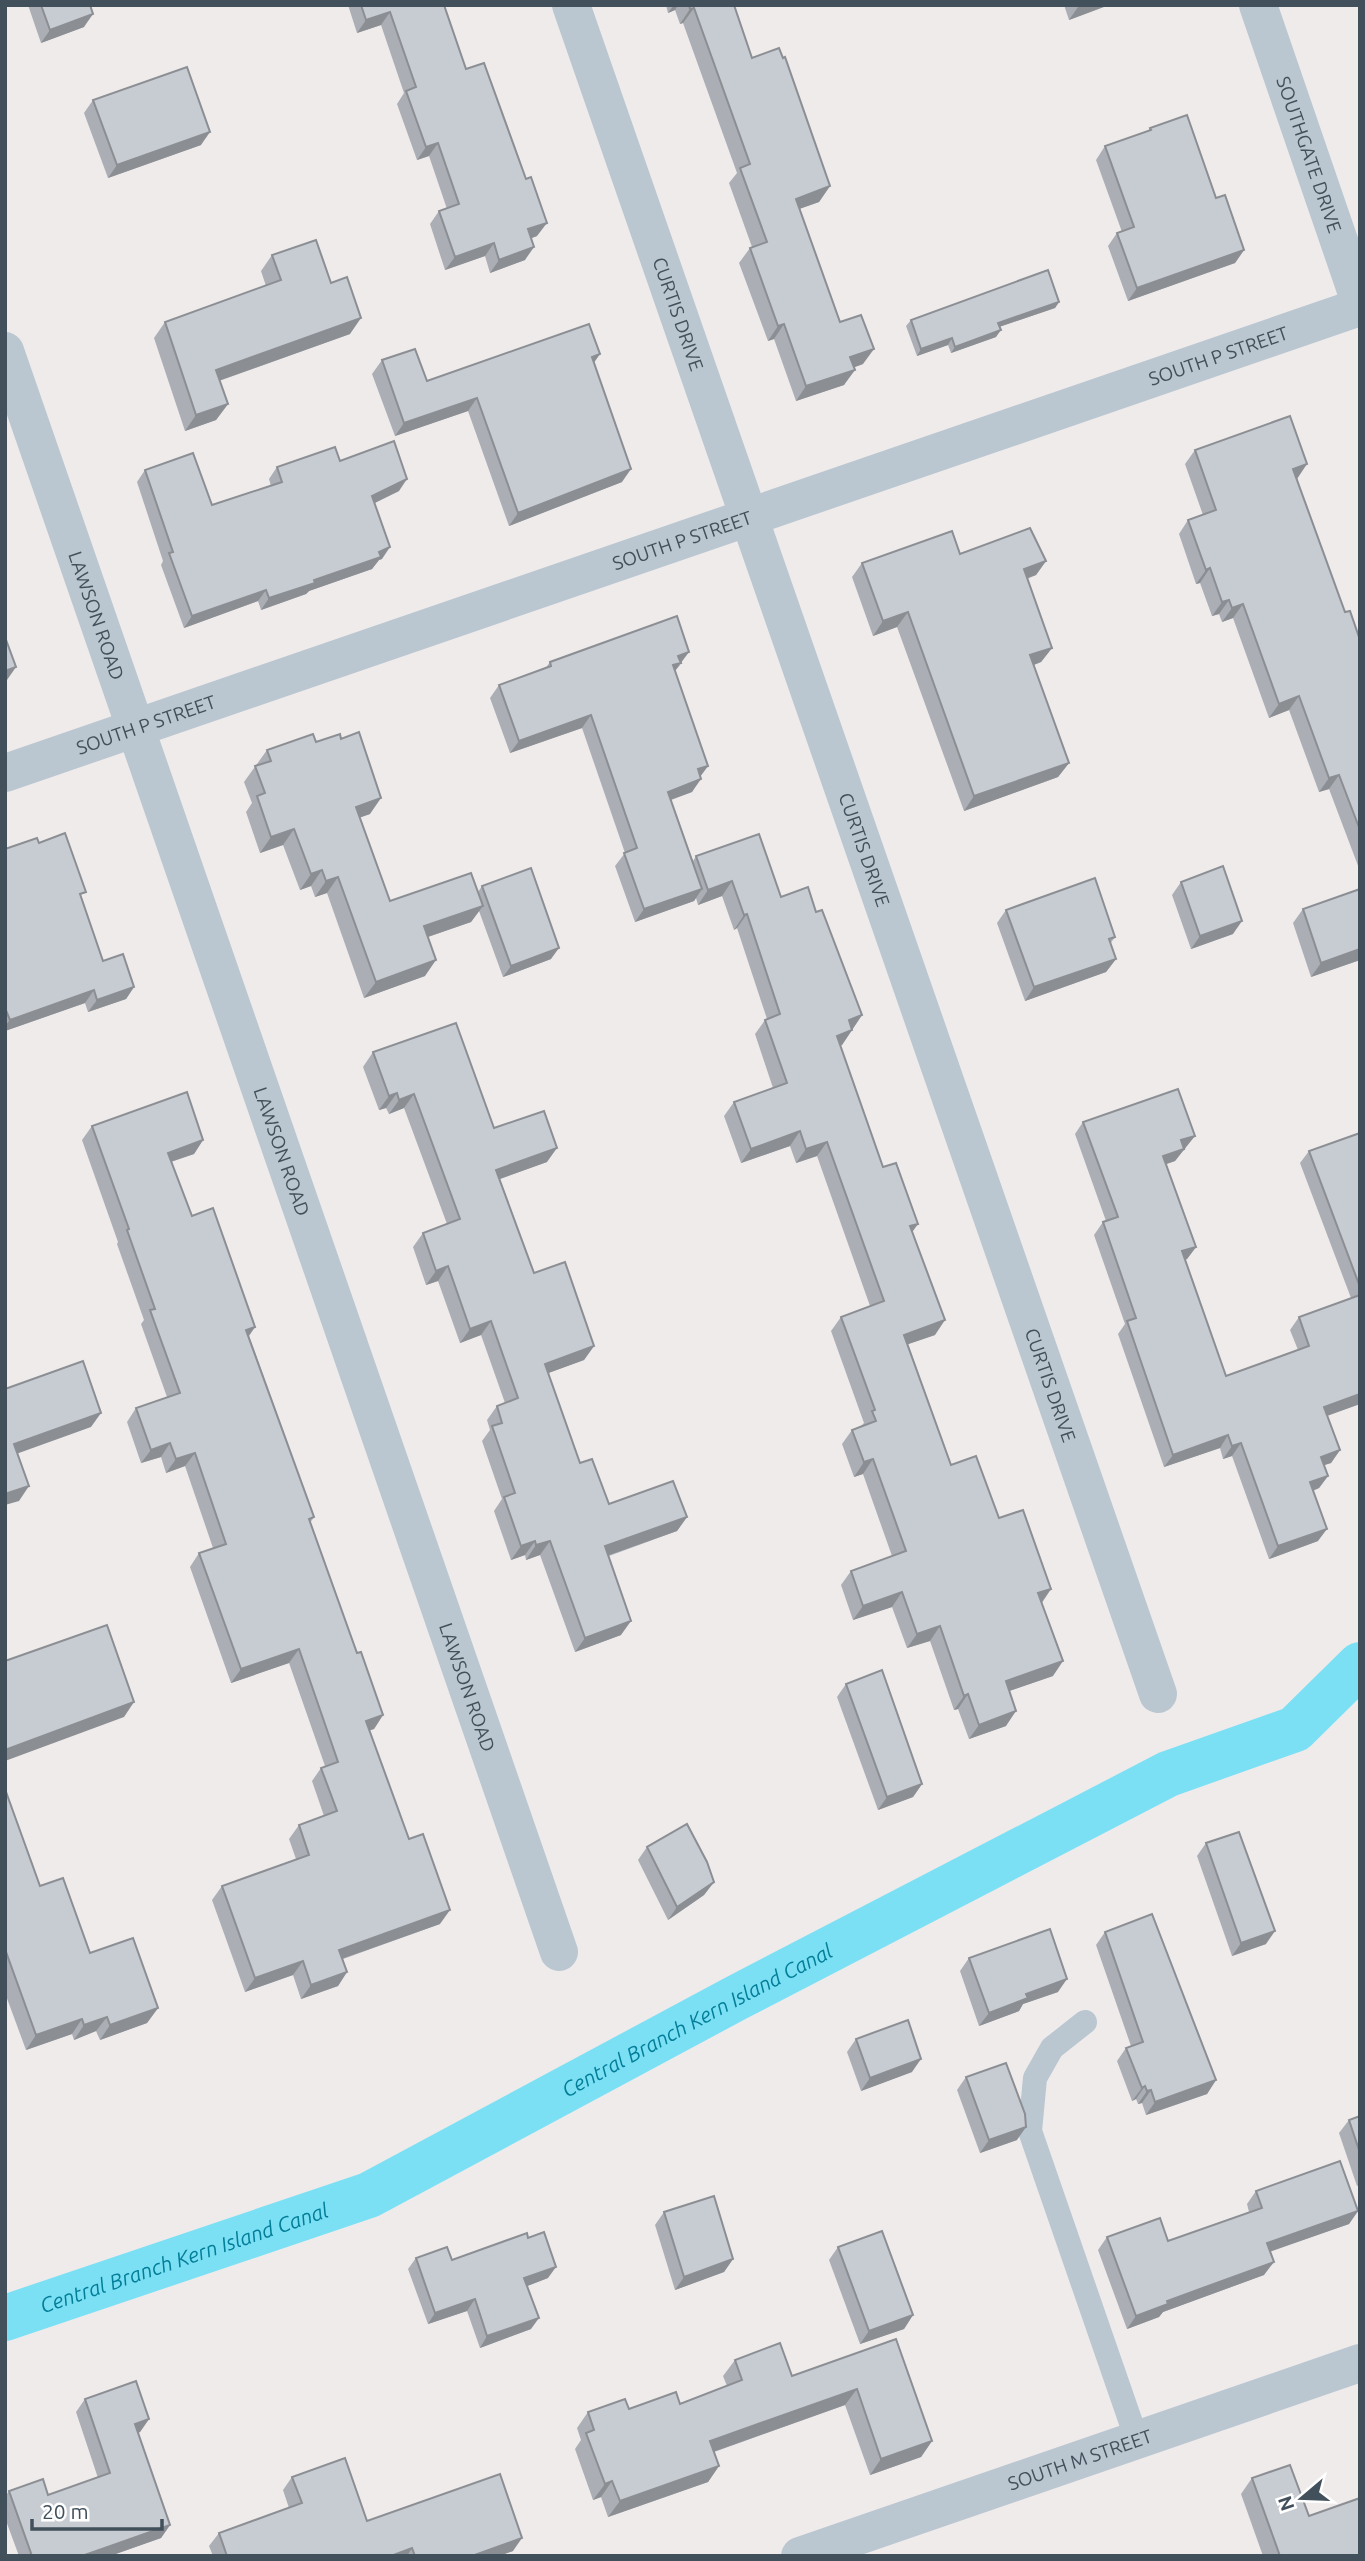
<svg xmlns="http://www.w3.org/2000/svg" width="1365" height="2561" viewBox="0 0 1365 2561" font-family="Ubuntu,sans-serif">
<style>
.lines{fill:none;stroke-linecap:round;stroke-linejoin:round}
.canal{stroke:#7ce0f5;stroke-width:46}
.service{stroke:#bac7d0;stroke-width:24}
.minor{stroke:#bac7d0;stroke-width:38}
.wall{fill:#abafb5}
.shaded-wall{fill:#8b8e93}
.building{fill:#c7cbd2;stroke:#8b8e93;stroke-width:2}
.labels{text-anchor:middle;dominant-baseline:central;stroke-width:7;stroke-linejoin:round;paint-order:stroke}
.street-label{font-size:19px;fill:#42505b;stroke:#fff}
.water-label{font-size:21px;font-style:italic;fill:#037e98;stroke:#fff}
</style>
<rect width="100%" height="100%" fill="#efebeb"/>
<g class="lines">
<path class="canal" id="s1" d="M5 2318 369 2195 736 1998 1168 1774 1295 1729 1360 1665"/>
<polyline class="service" points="1085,2022 1052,2048 1035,2078 1030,2131 1137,2440"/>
<g class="minor">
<path id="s2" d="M571 5 1158 1694"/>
<path id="s3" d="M1258 5 1360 302"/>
<path id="s4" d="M5 351 559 1952"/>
<path id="s5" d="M5 773 1360 307"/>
<path id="s6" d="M800 2556 1360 2363"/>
</g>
</g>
<g class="wall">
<polygon points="28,5 90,5 84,27 41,43"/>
<polygon points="348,5 444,5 466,69 537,236 531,238 525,260 490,273 485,256 445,270 430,224 439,211 447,209 429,156 417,160 397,104 404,93 381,25 357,33"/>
<polygon points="666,5 734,5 752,58 830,186 819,202 799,209 840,322 863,364 854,367 844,385 796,401 774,339 768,341 739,263 750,248 752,247 729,183 737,173 683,23 680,24 675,10 668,13"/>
<polygon points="1064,5 1109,5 1069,20"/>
<polygon points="93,100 201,145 108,178 84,113"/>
<polygon points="1150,128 1216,198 1244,250 1235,263 1128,301 1108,246 1117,233 1122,232 1096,160 1105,146 1148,131"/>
<polygon points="272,255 350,334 219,381 228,404 216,420 185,431 154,338 165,322 266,286 261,271"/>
<polygon points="1059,302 1055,308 999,327 996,337 951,353 948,345 917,356 906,326 911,320"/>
<polygon points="382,360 427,381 594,363 622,482 509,526 468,411 395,436 372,374"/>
<polygon points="1195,450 1297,479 1345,612 1360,640 1360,871 1329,789 1319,792 1289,710 1269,718 1233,618 1222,622 1219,614 1212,616 1200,583 1196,584 1179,534 1188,520 1203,515 1185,464"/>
<polygon points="340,461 399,491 375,503 382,559 379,560 372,569 309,591 306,594 261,610 258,601 184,628 161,565 163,561 137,482 145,470 212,505 271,486 269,479 277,467"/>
<polygon points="960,554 1046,561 1036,575 1027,579 1052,648 1041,662 1034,665 1069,763 1058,777 964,811 897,627 873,636 852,577 862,563"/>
<polygon points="550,662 680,665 675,671 708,766 700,777 692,792 671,800 693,861 696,856 781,897 816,912 862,1015 842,1045 840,1046 883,1167 912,1232 935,1335 908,1344 951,1465 999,1518 1051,1589 1042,1603 1053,1676 1009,1691 1006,1726 969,1739 958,1709 954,1710 930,1641 907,1648 892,1607 853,1620 841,1585 851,1571 892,1556 863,1474 854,1477 842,1444 852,1430 862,1425 864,1423 831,1331 841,1317 870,1306 817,1156 796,1163 790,1146 741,1163 724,1116 734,1102 773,1088 755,1034 765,1020 767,1019 737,928 734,930 722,896 698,905 696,898 694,901 635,922 615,866 625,853 582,728 510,753 490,698 499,685 545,669"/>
<polygon points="316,742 370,814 360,817 390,901 478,892 482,886 551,959 503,977 479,911 471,922 428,937 425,976 364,998 327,893 315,897 311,886 300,890 283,845 260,853 246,812 252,803 244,782 267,750"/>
<polygon points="39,843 82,898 103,961 134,987 126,999 88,1012 85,1003 5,1031 5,849"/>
<polygon points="1181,882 1233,934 1191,949 1172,895"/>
<polygon points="1303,909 1360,960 1311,977 1293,923"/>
<polygon points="1006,910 1115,937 1110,944 1116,959 1106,972 1025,1001 997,923"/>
<polygon points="373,1052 547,1162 500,1179 534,1273 594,1346 584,1360 548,1373 580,1463 609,1504 687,1517 677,1531 609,1556 621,1635 575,1652 540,1555 526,1560 525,1555 511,1560 494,1511 502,1499 482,1441 490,1430 487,1420 497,1406 505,1403 481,1335 460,1343 438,1281 426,1285 413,1247 423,1233 447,1224 404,1108 389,1114 386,1108 379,1110 363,1067"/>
<polygon points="1083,1122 1186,1148 1184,1149 1175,1161 1166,1164 1196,1247 1187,1259 1185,1260 1226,1376 1298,1350 1290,1330 1299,1317 1351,1298 1300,1163 1309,1151 1360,1133 1360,1404 1327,1415 1340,1450 1331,1463 1324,1465 1328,1476 1319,1488 1313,1491 1318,1541 1269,1559 1232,1456 1223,1459 1220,1448 1164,1467 1118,1334 1125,1324 1094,1235 1103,1222 1106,1221 1075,1134"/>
<polygon points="92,1126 203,1140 194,1154 171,1162 192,1216 255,1327 249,1336 314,1517 310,1523 357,1653 383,1715 374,1729 369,1730 440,1924 343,1959 347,1972 338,1986 301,1999 293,1975 245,1992 212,1900 222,1886 296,1859 289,1839 299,1825 324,1816 312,1781 321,1768 325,1766 289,1663 231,1683 190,1567 199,1553 213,1548 185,1466 166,1473 161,1457 141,1463 127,1422 136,1408 167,1397 141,1324 144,1320 117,1244 118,1242 82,1140"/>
<polygon points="846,1684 922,1784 913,1797 878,1810 837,1697"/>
<polygon points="5,1789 40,1886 90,1953 158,2008 147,2023 100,2040 96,2031 74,2040 72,2034 26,2050 5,1993"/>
<polygon points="1206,1843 1266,1944 1232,1956 1197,1856"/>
<polygon points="647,1847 714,1882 704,1895 668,1920 638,1860"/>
<polygon points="1105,1932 1216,2080 1207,2094 1146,2115 1142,2103 1138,2104 1136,2099 1132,2101 1117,2061 1126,2048 1131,2046 1096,1945"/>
<polygon points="969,1958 1058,1992 1023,2004 1019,2011 979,2026 960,1971"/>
<polygon points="856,2039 912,2072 861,2091 847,2052"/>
<polygon points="966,2077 1017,2140 980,2153 957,2090"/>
<polygon points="1360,2116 1360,2185 1357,2186 1339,2133 1349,2120"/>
<polygon points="1256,2191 1358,2211 1349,2224 1270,2251 1264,2275 1163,2312 1159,2317 1127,2329 1098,2250 1107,2237 1168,2241 1249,2212 1247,2204"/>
<polygon points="664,2212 733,2259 724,2272 675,2290 655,2225"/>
<polygon points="838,2247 913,2315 904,2329 860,2344 829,2260"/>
<polygon points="416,2258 452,2260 548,2278 527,2286 531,2329 480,2348 467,2311 428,2324 408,2269"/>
<polygon points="896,2339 932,2441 921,2457 870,2475 845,2405 714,2452 719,2466 708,2482 608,2517 601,2497 593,2500 575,2449 581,2440 577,2428 588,2412 680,2404 727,2386 723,2376 735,2360 792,2376"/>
<polygon points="85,2399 149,2419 140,2432 138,2433 170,2525 161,2538 110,2556 19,2556 5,2518 5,2497 9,2491 48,2495 98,2478 76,2412"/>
<polygon points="292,2477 367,2521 513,2551 499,2556 213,2556 209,2546 219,2533 289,2508 283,2490"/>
<polygon points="1252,2478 1309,2516 1360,2556 1263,2556 1241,2494"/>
</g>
<g class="shaded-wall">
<polygon points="674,5 678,5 675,10 668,13"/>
<polygon points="1082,5 1109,5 1069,20 1078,7"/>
<polygon points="694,8 683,23 680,24 690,9"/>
<polygon points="390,12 381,25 357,33 366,20"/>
<polygon points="93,14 84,27 41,43 50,30"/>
<polygon points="210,132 201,145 108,178 117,165"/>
<polygon points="438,143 429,156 417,160 426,147"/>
<polygon points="830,186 819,202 785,214 796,199"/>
<polygon points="547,223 537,236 519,243 528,229"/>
<polygon points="494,243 485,256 445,270 455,257"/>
<polygon points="534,247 525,260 490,273 499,260"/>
<polygon points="1244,250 1235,263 1128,301 1137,288"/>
<polygon points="1059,302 1055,308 993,329 998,323"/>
<polygon points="361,318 350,334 204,386 216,370"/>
<polygon points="784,324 774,339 768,341 778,326"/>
<polygon points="1001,330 996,337 951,353 955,347"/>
<polygon points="952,338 948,345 917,356 921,349"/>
<polygon points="874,349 863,364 839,373 850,357"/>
<polygon points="600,354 591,367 592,357"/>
<polygon points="855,370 844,385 796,401 806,386"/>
<polygon points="477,398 468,411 395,436 404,423"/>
<polygon points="228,404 216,420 185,431 196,415"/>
<polygon points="1307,464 1297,479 1293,469"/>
<polygon points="631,469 622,482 509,526 518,513"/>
<polygon points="407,479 399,491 364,508 372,496"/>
<polygon points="390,547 382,559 379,560 372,569 309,591 306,594 261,610 269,598"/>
<polygon points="1046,561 1036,575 1013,583 1024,569"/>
<polygon points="1210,568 1200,583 1196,584 1206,570"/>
<polygon points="266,590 258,601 184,628 192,616"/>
<polygon points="1229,600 1219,614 1212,616 1222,602"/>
<polygon points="1243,604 1233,618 1222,622 1232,608"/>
<polygon points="908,612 897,627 873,636 883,621"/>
<polygon points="1052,648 1041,662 1020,670 1030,655"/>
<polygon points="689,652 672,675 664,678 678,656"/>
<polygon points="16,667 7,680 5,681 5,671"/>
<polygon points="1299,696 1289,710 1269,718 1279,704"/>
<polygon points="591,715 582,728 510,753 519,741"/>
<polygon points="1069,763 1058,777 964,811 974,796"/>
<polygon points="708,766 699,778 698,769"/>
<polygon points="1339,775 1329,789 1319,792 1329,778"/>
<polygon points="701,779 692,792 659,804 668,792"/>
<polygon points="381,798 370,814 345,823 356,807"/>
<polygon points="294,829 283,845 260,853 271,837"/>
<polygon points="322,870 311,886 300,890 311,874"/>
<polygon points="338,877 327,893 315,897 326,881"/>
<polygon points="732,881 722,896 698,905 708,890"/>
<polygon points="702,889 694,901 635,922 644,909"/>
<polygon points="483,906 471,922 413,942 424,926"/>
<polygon points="747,914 737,928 734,930 744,915"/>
<polygon points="1242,921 1233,934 1191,949 1200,936"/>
<polygon points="559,948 551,959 503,977 511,966"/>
<polygon points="1360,949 1360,960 1311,977 1321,963"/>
<polygon points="1116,959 1106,972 1025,1001 1034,987"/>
<polygon points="436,960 425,976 364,998 376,982"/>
<polygon points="134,987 126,999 88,1012 97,1000"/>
<polygon points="94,990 85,1003 5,1031 5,1026 10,1020"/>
<polygon points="862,1015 852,1030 849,1020"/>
<polygon points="852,1030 842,1045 826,1050 837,1036"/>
<polygon points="397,1093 386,1108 379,1110 389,1096"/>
<polygon points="414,1094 404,1108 389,1114 399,1100"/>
<polygon points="800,1131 790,1146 741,1163 751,1149"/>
<polygon points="1195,1136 1175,1161 1155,1168 1163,1156 1181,1140"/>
<polygon points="203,1140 194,1154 158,1166 168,1153"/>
<polygon points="827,1142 817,1156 796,1163 806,1149"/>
<polygon points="557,1148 547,1162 486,1184 496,1170"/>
<polygon points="918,1224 908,1238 910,1226"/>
<polygon points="1196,1247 1187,1259 1173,1264 1182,1251"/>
<polygon points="448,1266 438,1281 426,1285 436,1271"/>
<polygon points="945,1320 935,1335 894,1349 904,1335"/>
<polygon points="491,1321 481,1335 460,1343 470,1329"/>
<polygon points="255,1327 245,1341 246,1330"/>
<polygon points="594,1346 584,1360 535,1378 545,1364"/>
<polygon points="1360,1394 1360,1404 1316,1420 1324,1407"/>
<polygon points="101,1413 91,1427 5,1458 14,1444"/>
<polygon points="1228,1435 1220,1448 1164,1467 1173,1455"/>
<polygon points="170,1443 161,1457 141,1463 151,1450"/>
<polygon points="1241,1443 1232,1456 1223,1459 1232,1446"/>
<polygon points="1340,1450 1331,1463 1312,1469 1321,1457"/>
<polygon points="195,1453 185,1466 166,1473 176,1459"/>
<polygon points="873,1459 863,1474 854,1477 864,1462"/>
<polygon points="1328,1476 1319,1488 1301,1495 1310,1482"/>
<polygon points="29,1486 19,1501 5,1505 5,1494"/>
<polygon points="687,1517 677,1531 595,1560 605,1546"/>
<polygon points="1327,1529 1318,1541 1269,1559 1278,1546"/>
<polygon points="535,1541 525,1555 511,1560 521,1546"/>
<polygon points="550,1541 540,1555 526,1560 536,1545"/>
<polygon points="1051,1589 1041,1603 1038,1593"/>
<polygon points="902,1592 892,1607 853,1620 863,1606"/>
<polygon points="631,1621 621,1635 575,1652 585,1638"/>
<polygon points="940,1626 930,1641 907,1648 917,1634"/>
<polygon points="299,1649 289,1663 231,1683 241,1669"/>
<polygon points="1063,1661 1053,1676 995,1696 1006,1681"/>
<polygon points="968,1694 958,1709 954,1710 964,1696"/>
<polygon points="134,1702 124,1717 5,1761 5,1750"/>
<polygon points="1016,1711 1006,1726 969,1739 979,1725"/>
<polygon points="383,1715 374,1729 356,1735 366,1721"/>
<polygon points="922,1784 913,1797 878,1810 887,1797"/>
<polygon points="714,1882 704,1895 668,1920 677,1907"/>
<polygon points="450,1910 440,1924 330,1963 339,1950"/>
<polygon points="1275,1931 1266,1944 1232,1956 1241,1943"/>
<polygon points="303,1961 293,1975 245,1992 255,1978"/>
<polygon points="347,1972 338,1986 301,1999 311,1985"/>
<polygon points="1067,1979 1058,1992 1023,2004 1019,2011 979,2026 989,2013 1026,1994"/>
<polygon points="158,2008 147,2023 100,2040 110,2025"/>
<polygon points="107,2017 96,2031 74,2040 84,2025"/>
<polygon points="82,2019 72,2034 26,2050 36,2035"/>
<polygon points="921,2059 912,2072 861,2091 870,2078"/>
<polygon points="1216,2080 1207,2094 1146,2115 1155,2102"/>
<polygon points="1145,2086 1136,2099 1132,2101 1142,2088"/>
<polygon points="1151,2090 1142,2103 1138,2104 1147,2091"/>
<polygon points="1026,2127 1017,2140 980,2153 989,2140"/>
<polygon points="1358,2211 1349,2224 1258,2256 1267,2243"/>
<polygon points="733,2259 724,2272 675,2290 684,2277"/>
<polygon points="1274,2262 1264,2275 1163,2312 1159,2317 1127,2329 1136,2316 1167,2301"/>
<polygon points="556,2267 548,2278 517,2290 524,2278"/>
<polygon points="475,2299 467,2311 428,2324 435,2313"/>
<polygon points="913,2315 904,2329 860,2344 869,2331"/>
<polygon points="539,2318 531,2329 480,2348 487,2336"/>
<polygon points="857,2389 845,2405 699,2457 710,2441"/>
<polygon points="149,2419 140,2432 126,2437 135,2424"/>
<polygon points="932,2441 921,2457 870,2475 881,2459"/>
<polygon points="719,2466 708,2482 608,2517 620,2501"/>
<polygon points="612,2481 601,2497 593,2500 605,2484"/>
<polygon points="170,2525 161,2538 110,2556 82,2556"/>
<polygon points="522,2538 513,2551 499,2556 472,2556"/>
<polygon points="412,2548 407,2556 391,2556"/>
</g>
<g class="building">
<polygon points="41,5 90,5 93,14 50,30"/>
<polygon points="361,5 444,5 466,69 484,63 526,179 531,177 547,223 528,229 534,247 499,260 494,243 455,257 439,211 459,204 438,143 426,147 406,91 416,87 390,12 366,20"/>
<polygon points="689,5 734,5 752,58 779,48 783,58 785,57 830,186 796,199 840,322 861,315 874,349 850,357 855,370 806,386 784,324 778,326 750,248 767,242 740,168 750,164 694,8 690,9"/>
<polygon points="187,67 210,132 117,165 93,100"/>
<polygon points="1187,115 1216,198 1225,195 1244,250 1137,288 1117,233 1134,227 1105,146 1151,130 1150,128"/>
<polygon points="316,240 331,283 347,277 361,318 216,370 228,404 196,415 165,322 281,280 272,255"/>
<polygon points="1048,270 1059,302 998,323 1001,330 955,347 952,338 921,349 911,320"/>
<polygon points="589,324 600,354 592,357 631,469 518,513 477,398 404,423 382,360 415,349 427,381"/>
<polygon points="1290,416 1307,464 1293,469 1345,612 1350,611 1360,640 1360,830 1339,775 1329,778 1299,696 1279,704 1243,604 1232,608 1229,600 1222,602 1210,568 1206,570 1188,520 1216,510 1195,450"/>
<polygon points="394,441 407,479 372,496 390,547 379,552 381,557 314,580 315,583 269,598 266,590 192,616 169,553 173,552 145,470 193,453 212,505 282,482 277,467 335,447 340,461"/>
<polygon points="1030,528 1046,561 1024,569 1052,648 1030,655 1069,763 974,796 908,612 883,621 862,563 952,531 960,554"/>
<polygon points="677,616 689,652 678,656 681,663 673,665 708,766 698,769 701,779 668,792 702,889 644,909 624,853 637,848 591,715 519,741 499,685 551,666 550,662"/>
<polygon points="5,637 16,667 5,671"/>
<polygon points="359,732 381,798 356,807 390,901 471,873 483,906 424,926 436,960 376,982 338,877 326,881 322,870 311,874 294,829 271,837 257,796 265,793 255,766 271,761 267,750 313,734 316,742 340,734 341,739"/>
<polygon points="65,833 86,892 80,894 103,961 123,954 134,987 97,1000 94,990 10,1020 5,1008 5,849 37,838 39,843"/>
<polygon points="759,834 781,897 808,887 816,912 822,910 862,1015 849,1020 852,1030 837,1036 883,1167 896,1163 918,1224 910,1226 945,1320 904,1335 951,1465 976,1456 999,1518 1023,1510 1051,1589 1038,1593 1063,1661 1006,1681 1016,1711 979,1725 968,1694 964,1696 940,1626 917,1634 902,1592 863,1606 851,1571 906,1551 873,1459 864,1462 852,1430 876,1421 872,1411 875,1410 841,1317 884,1301 827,1142 806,1149 800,1131 751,1149 734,1102 787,1083 765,1020 780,1014 747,914 744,915 732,881 708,890 696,856"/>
<polygon points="1223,866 1242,921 1200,936 1181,882"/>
<polygon points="531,868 559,948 511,966 482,886"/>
<polygon points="1095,878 1115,937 1109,939 1116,959 1034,987 1006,910"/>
<polygon points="1360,889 1360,949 1321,963 1303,909"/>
<polygon points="456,1023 494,1128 544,1111 557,1148 496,1170 534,1273 565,1262 594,1346 545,1364 580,1463 592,1459 609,1504 673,1481 687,1517 605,1546 631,1621 585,1638 550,1541 536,1545 535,1541 521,1546 504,1497 515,1493 492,1426 502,1423 497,1406 518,1398 491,1321 470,1329 448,1266 436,1271 423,1233 460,1219 414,1094 399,1100 397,1093 389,1096 373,1052"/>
<polygon points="1178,1089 1195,1136 1181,1140 1184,1149 1163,1156 1196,1247 1182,1251 1226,1376 1309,1346 1299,1317 1360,1295 1360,1394 1324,1407 1340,1450 1321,1457 1328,1476 1310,1482 1327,1529 1278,1546 1241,1443 1232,1446 1228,1435 1173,1455 1127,1321 1136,1318 1103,1222 1118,1217 1083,1122"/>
<polygon points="187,1092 203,1140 168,1153 192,1216 213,1208 255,1327 246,1330 314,1517 309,1519 357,1653 361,1652 383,1715 366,1721 409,1839 423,1834 450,1910 339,1950 347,1972 311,1985 303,1961 255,1978 222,1886 309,1855 299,1825 337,1811 321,1768 338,1762 299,1649 241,1669 199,1553 226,1544 195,1453 176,1459 170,1443 151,1450 136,1408 180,1393 150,1310 155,1309 127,1230 129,1229 92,1126"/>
<polygon points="1360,1133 1360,1287 1309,1151"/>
<polygon points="83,1361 101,1413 14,1444 29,1486 5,1494 5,1389"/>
<polygon points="107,1625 134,1702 5,1750 5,1661"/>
<polygon points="882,1670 922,1784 887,1797 846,1684"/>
<polygon points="5,1789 40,1886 63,1878 90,1953 133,1938 158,2008 110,2025 107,2017 84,2025 82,2019 36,2035 5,1949"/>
<polygon points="687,1824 707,1862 714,1882 677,1907 647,1847"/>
<polygon points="1239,1832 1275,1931 1241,1943 1206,1843"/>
<polygon points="1152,1914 1216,2080 1155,2102 1151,2090 1147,2091 1145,2086 1142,2088 1126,2048 1143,2042 1105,1932"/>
<polygon points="1050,1929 1067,1979 1026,1994 1028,1998 989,2013 969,1958"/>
<polygon points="908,2020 921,2059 870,2078 856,2039"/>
<polygon points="1006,2063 1025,2114 1026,2127 989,2140 966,2077"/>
<polygon points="1360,2116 1360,2153 1349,2120"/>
<polygon points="1340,2161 1358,2211 1267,2243 1274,2262 1167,2301 1168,2304 1136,2316 1107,2237 1160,2218 1168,2241 1262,2208 1256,2191"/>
<polygon points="714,2196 733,2259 684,2277 664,2212"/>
<polygon points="882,2231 913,2315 869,2331 838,2247"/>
<polygon points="544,2232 556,2267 524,2278 539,2318 487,2336 475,2299 435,2313 416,2258 447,2247 452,2260 527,2233 528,2238"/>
<polygon points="896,2339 932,2441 881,2459 857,2389 710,2441 719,2466 620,2501 612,2481 605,2484 586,2433 594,2430 588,2412 625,2399 629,2409 676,2392 680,2404 742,2380 735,2360 780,2343 792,2376"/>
<polygon points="136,2381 149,2419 135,2424 170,2525 82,2556 32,2556 9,2491 43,2479 48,2495 110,2473 85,2399"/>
<polygon points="345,2458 367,2521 500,2474 522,2538 472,2556 415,2556 412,2548 391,2556 227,2556 219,2533 302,2503 292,2477"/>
<polygon points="1290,2465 1309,2516 1360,2498 1360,2556 1280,2556 1252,2478"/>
</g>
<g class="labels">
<g class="street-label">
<text stroke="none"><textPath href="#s3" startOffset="158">SOUTHGATE DRIVE</textPath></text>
<text stroke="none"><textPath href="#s2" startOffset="327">CURTIS DRIVE</textPath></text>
<text stroke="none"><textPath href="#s5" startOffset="1283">SOUTH P STREET</textPath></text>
<text stroke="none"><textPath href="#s5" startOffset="716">SOUTH P STREET</textPath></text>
<text stroke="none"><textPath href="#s4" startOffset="280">LAWSON ROAD</textPath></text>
<text stroke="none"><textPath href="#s5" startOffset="149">SOUTH P STREET</textPath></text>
<text stroke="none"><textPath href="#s2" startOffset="894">CURTIS DRIVE</textPath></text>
<text stroke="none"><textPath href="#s4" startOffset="847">LAWSON ROAD</textPath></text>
<text stroke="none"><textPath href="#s2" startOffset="1461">CURTIS DRIVE</textPath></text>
<text stroke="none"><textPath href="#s4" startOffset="1414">LAWSON ROAD</textPath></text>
<text stroke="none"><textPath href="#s6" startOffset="296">SOUTH M STREET</textPath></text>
</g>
<g class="water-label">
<text stroke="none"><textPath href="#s1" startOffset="756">Central Branch Kern Island Canal</textPath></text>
<text stroke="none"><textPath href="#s1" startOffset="189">Central Branch Kern Island Canal</textPath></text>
</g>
</g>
<rect width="1365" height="2561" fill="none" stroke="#42505b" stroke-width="14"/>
<g transform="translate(1302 2498) rotate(251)" stroke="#ffffff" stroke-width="5" paint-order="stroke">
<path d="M0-5L12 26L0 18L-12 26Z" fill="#42505b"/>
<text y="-10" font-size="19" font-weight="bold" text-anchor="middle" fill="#42505b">N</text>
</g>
<path d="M32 2519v10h130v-10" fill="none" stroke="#42505b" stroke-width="3.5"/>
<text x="42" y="2519" font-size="21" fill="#42505b" stroke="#ffffff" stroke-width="5" paint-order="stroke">20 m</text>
</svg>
